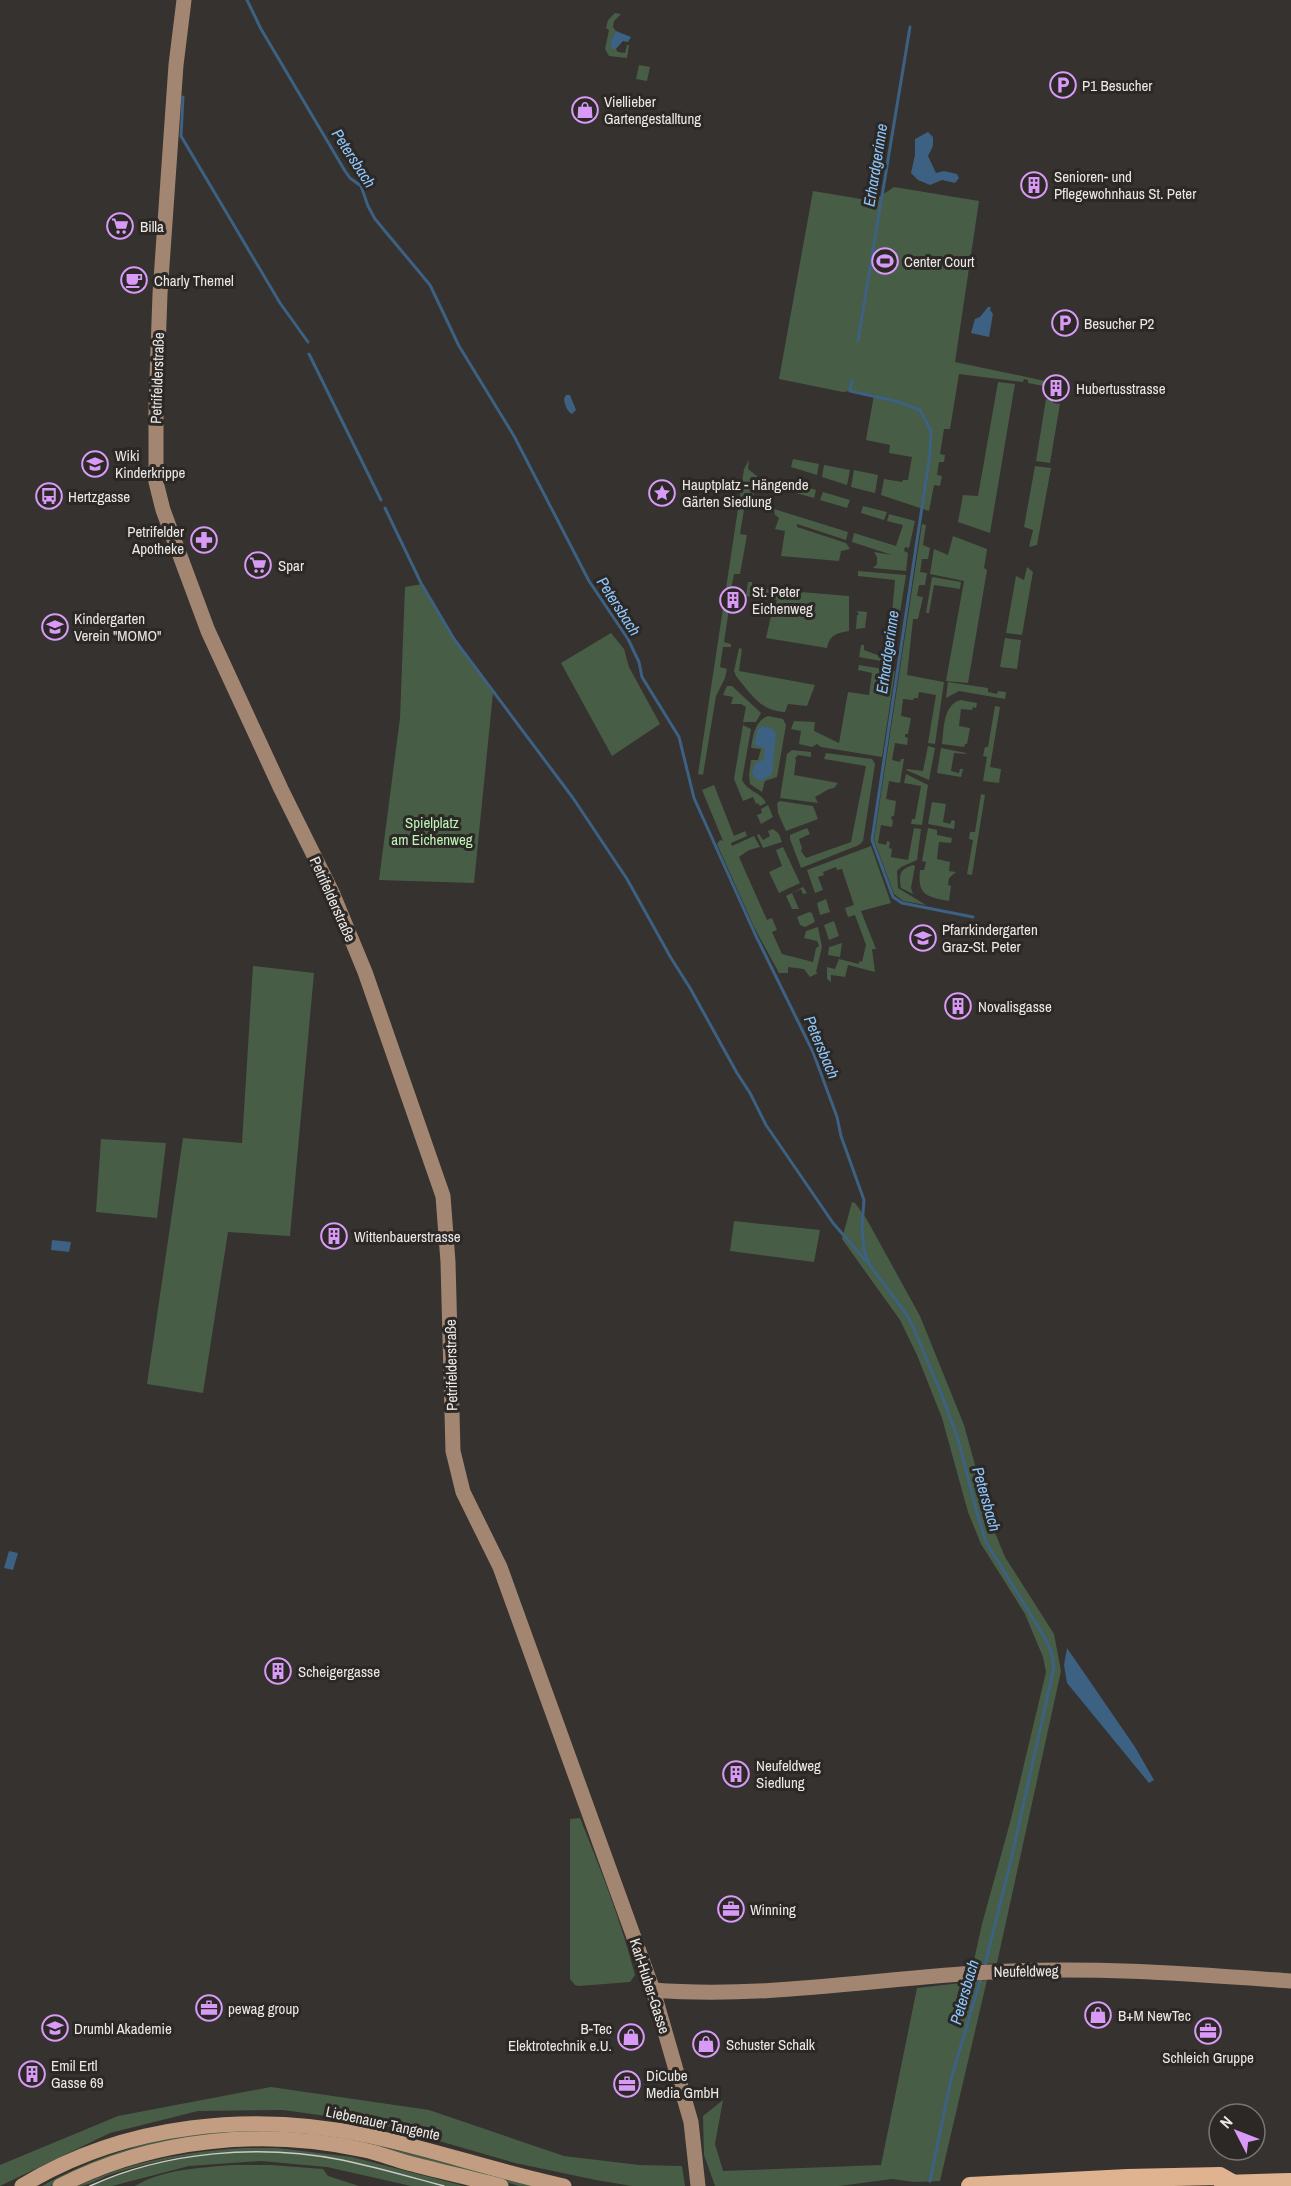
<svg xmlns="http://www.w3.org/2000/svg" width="1291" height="2186" viewBox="0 0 1291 2186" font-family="'Archivo Narrow',sans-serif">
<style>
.green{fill:#485d45}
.water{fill:#3c6183}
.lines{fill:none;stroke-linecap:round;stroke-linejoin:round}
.stream{stroke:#3c6183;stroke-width:3}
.secondary{stroke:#a38671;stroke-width:15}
.primary{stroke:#c29d81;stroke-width:15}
.highway{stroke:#dfb290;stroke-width:18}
.tram{stroke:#ccc9c7;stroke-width:1.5}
.labels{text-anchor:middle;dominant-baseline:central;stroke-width:6;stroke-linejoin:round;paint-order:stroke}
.poi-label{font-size:15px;fill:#ebe8e6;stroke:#2c2825;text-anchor:start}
.street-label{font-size:15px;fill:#ebe8e6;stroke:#2c2825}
.park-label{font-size:15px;fill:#bdf4b7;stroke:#2c2825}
.water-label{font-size:16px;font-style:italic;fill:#8cc6fd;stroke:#2c2825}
</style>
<rect width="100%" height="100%" fill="#36322f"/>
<g class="green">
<polygon points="615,13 621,14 614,21 613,27 616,31 610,41 618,52 625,53 627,45 629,45 627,58 609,56 605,49 609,30 606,28 608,20"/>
<polygon points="639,65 650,67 647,81 636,79"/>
<polygon points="894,187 979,201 955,362 1064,385 1063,392 1060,392 1060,386 1052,384 1051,390 1049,387 1028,383 1028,380 1024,379 1023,382 959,374 950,429 944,429 940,454 945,455 944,462 939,462 937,475 942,476 940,486 934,485 929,511 881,495 884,479 902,482 903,480 908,480 912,457 889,453 890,445 866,440 874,395 850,391 843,392 779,379 813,191 873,201"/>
<polygon points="998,382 1015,384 990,533 958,522 963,495 978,496"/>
<polygon points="1046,399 1053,400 1053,403 1060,404 1050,463 1036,461"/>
<polygon points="793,459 819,464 817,475 791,467"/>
<polygon points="749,460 748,469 757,476 753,498 746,497 740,534 747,535 740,574 734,574 730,594 737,596 731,595 729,604 737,605 736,610 729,609 724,642 731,644 731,647 723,647 720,667 727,669 725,678 716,696 703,775 698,774 744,469"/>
<polygon points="824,465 850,470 847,485 822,477"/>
<polygon points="1035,466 1051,468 1037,545 1029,547 1033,530 1024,527"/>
<polygon points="854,470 878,475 875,493 851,487"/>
<polygon points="792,483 816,490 814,498 789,491"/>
<polygon points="823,492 850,500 847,508 820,500"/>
<polygon points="863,506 887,512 884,520 861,513"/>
<polygon points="774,509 848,532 846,540 797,524 797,527 846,543 850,549 841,551 839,561 781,556 785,531 775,529 779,518 775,515"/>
<polygon points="889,514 915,521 909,548 905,547 904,551 908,553 906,571 873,568 877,564 877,557 874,552 892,555 852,542 854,533 896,546 903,525 887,521"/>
<polygon points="922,524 926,525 923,545 930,548 928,559 922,559 920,572 927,573 925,585 919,585 917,596 923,597 918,619 913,619 907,675 944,682 935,744 928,743 936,695 919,692 918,698 914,698 913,700 903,699 901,716 911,718 908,734 905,734 905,737 908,738 907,745 895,743 892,760 900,762 901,759 904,759 900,783 889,781 886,799 896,801 894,816 892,816 891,819 893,820 892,827 881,825 878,843 886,845 887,841 890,842 889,848 892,849 891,857 908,860 914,828 921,829 917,860 901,867 897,871 898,888 926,905 903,901 894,894 874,840"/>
<polygon points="953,536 987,549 984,568 987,570 968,683 946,681 964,581 930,574 934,549 948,555"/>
<polygon points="1027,567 1033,572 1022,635 1006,633 1016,576 1024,580"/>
<polygon points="858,571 906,575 892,663 859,657 861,645 864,645 864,650 888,659 895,580 858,576"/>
<polygon points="932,577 961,582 960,589 934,585 929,613 926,613"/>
<path d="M748 582H752V588L849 596V631C836 633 830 635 827 648L766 638 773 607H775L777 600 746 596Z"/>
<polygon points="422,584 454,639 493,693 474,883 379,880 400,718 405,587"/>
<polygon points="857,611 867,612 865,628 856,629 857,615 859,615"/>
<polygon points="611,633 624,649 629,667 660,724 612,756 561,663"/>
<polygon points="1005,638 1021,640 1017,669 1000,667"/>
<path d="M739 648 742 649 739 671 815 685 807 706 788 704 785 712C760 711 751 694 736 676L734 671Z"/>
<polygon points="859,665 895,671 882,757 821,747 817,744 812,747 799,744 801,731 791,729 794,721 815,722 814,731 839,743 848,692 869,695 872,673 858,670"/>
<polygon points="948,682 988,688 988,692 997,694 998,691 1006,692 1005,699 959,691 946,698"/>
<polygon points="727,686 732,686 761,713 756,722 743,722 746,707 741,704 731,704 733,697 723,695"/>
<path d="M960 700 977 703 976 708 973 707 972 710 961 709 959 726 970 728 967 744H965L964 747 942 744C944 729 943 705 960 700Z"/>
<polygon points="995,706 1000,707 990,767 1001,769 999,783 983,781 987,757 983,756 985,747 988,747"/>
<path d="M768 716 783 719 786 725 777 777 765 781 762 792 750 784 749 775 751 760H758L761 749 751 748C753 735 755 721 768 716Z"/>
<path d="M743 725 751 729 742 780C748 792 761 792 766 803L760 806 758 803 756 804 753 797 743 801 734 779Z"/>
<polygon points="928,746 935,748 929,780 906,770 907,769 923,771"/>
<polygon points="941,748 966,753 966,754 954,753 951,771 959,773 960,769 963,769 961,777 937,773"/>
<polygon points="792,750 811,752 811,757 798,755 795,758 796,760 794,775 838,783 834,788 829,789 815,797 818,803 780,798 787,754"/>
<polygon points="826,753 872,759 875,764 863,841 859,845 801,868 790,839 790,835 807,828 810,834 799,839 802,848 801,851 806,858 851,842 866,766 824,759"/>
<polygon points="906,774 928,785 922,825 911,824 912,819 915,819 921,786 904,783"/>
<polygon points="714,785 734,836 745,831 747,836 731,843 732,846 754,836 760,847 749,850 739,857 767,920 772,918 777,930 772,932 782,954 813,962 816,948 819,946 817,941 804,938 806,931 818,927 822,947 816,972 818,973 810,977 804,969 788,967 788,973 779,973 754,927 717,844 720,840 723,841 702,790"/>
<polygon points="981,794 985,795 972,875 967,874 973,840 969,839 970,832 975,832"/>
<polygon points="780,801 813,806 818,819 786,831 778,813 777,803"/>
<polygon points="932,802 946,804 943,822 950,824 952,820 955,821 954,829 928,824"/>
<polygon points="768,805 773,817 761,824 757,815 762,813 761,809"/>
<path d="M928 828 937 830V835L952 838 951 843 939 842 937 859 950 862 949 871 956 872 949 878 948 885 951 886 949 901C927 897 917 895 920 870H924L926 862 922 861Z"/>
<polygon points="773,829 779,834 782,842 763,848 757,835 759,834 763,840 770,836 768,831"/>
<polygon points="871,846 891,903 861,911 876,949 872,949 875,972 848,965 845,977 831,975 831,982 827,979 827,967 835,969 839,959 859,964 859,961 862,962 866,945 855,915 848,917 845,908 854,905 842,869 837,870 836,867 823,872 824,875 818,877 823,890 815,893 807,870"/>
<polygon points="783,847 800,883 779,893 769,872 782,866 776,850"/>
<path d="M913 865 915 866 911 888 913 894 901 888C899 874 899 870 913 865Z"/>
<polygon points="803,887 807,893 803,894 801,889 792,893 799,909 792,909 786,896"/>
<polygon points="826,899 830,912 820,915 817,903"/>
<polygon points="809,912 812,913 815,922 805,927 800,925 797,917"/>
<polygon points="834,921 839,936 829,940 824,925"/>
<polygon points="842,943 840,957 828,955 829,947"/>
<polygon points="253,966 314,973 290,1236 228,1232 203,1393 147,1384 183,1138 242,1143"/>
<polygon points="101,1139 166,1143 157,1218 96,1212"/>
<polygon points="852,1202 855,1203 866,1218 920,1316 964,1425 991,1523 1005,1557 1054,1634 1061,1671 997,1963 973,1965 982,1924 1011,1819 1046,1672 1043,1657 1025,1614 981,1544 968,1512 942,1418 917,1355 900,1320 842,1239"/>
<polygon points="734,1221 820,1230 814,1262 730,1251"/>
<path d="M580 1818C601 1870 621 1921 635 1975L630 1982 579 1986 575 1985 570 1979V1819Z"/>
<polygon points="987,1980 940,2181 914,2182 892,2179 839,2186 715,2186 704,2155 703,2116 723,2100 715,2144 723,2171 881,2165 917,1988"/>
<polygon points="271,2087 429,2110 564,2156 639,2165 682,2166 685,2186 632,2186 596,2180 515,2163 377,2123 283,2110 198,2111 110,2133 0,2186 0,2165 118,2116"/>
<path d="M279 2130 369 2143 536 2186H519L463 2170 242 2132 64 2178 50 2186H42C89 2160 142 2141 195 2134 222 2130 251 2131 279 2130Z"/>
<path d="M244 2148H277L352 2157 464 2186H411L327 2167 261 2161 189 2166 112 2186H87L122 2172 187 2156C160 2160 134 2167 109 2175 98 2179 89 2186 78 2186 133 2161 184 2152 244 2148Z"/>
<path d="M232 2165H271L323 2169 328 2176 359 2186H135C163 2169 200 2168 232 2165Z"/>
</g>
<g class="water">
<polygon points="616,31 631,37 628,42 623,41 615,50 612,48 610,41"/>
<polygon points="928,132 933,137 933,146 928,156 936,173 944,171 957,174 959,178 955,183 942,180 930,185 918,180 911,173 915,155 915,139"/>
<polygon points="988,307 991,307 990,310 993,314 989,337 971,333 975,319 980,317"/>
<path d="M566 395H570L576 410 572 414C566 411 565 404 564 399Z"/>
<polygon points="762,726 771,728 776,733 772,774 762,781 756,779 752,773 755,764 763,760 765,749 754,744 758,730"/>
<polygon points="52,1240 71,1242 69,1252 51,1250"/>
<polygon points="9,1551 18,1553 13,1570 4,1568"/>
<polygon points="1067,1648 1135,1747 1154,1780 1149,1783 1067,1683 1064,1665"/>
</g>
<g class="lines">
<g class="stream">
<polyline points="247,0 261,29 345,171 350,178 361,186 368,206 375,219 430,285 459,346 514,436 589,581 628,639 639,662 642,677 679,737 694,798 755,934 813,1052 837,1117 841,1136 864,1200 862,1226 864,1250 869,1264 905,1312 913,1327 941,1393 958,1439 977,1513 986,1542 1045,1638 1052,1654 1054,1667 1011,1860 984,1969"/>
<polyline points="183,97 181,136 280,303 308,342"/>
<polyline points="858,341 910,27"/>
<polyline points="309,354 381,500"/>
<polyline points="852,380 850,391 895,401 920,410 931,431 930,454 872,840 893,897 902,903 973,917"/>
<polyline points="385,508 421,583 454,639 573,798 627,879 671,958 690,988 737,1073 750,1093 766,1125 833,1223 866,1261"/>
<polyline points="930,2181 951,2079 981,1978"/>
</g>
<g class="secondary">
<polyline points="184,0 176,65 160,294 156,405 156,482 163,510 208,631 281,789 332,892 365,972 443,1196 448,1262 453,1451 463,1492 500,1567 509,1592 653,1990 691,2122 698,2186"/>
<path d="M653 1990C766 1999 879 1978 992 1972 1091 1966 1192 1974 1291 1981"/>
</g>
<g class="primary">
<path d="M22 2186C125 2123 253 2111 370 2136 435 2150 499 2172 564 2186"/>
<path d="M60 2186C153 2138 263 2128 364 2150 379 2153 393 2159 408 2163 439 2171 470 2178 501 2186"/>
</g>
<g class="highway">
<polyline points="1223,2184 1291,2182"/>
<polyline points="970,2186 1127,2178 1220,2176 1234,2184"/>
</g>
<path class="tram" d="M90 2186C166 2151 260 2144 342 2160 376 2167 410 2177 444 2186"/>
</g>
<defs>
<g id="parking-ring" transform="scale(1.35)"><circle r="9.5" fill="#2c2825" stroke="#d99af7" stroke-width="1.5"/><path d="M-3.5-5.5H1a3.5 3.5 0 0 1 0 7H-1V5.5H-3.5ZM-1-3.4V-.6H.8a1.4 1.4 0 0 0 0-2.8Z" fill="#d99af7"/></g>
<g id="shop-ring" transform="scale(1.35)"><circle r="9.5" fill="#2c2825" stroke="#d99af7" stroke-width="1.5"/><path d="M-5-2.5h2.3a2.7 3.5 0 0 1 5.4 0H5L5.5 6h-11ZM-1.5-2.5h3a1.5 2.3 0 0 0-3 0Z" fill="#d99af7"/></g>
<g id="building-ring" transform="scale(1.35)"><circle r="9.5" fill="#2c2825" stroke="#d99af7" stroke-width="1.5"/><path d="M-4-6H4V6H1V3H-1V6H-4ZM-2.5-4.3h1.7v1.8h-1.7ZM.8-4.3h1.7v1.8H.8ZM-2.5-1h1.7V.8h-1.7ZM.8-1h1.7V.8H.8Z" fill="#d99af7"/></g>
<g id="supermarket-ring" transform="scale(1.35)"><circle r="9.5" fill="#2c2825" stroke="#d99af7" stroke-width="1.5"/><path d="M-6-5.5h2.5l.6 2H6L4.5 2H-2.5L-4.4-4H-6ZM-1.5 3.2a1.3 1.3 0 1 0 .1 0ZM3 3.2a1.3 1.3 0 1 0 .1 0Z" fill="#d99af7"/></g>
<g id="stadium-ring" transform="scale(1.35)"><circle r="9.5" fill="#2c2825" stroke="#d99af7" stroke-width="1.5"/><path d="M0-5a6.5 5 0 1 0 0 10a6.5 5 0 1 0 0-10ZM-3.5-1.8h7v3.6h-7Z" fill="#d99af7"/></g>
<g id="cafe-ring" transform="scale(1.35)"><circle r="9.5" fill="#2c2825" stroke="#d99af7" stroke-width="1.5"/><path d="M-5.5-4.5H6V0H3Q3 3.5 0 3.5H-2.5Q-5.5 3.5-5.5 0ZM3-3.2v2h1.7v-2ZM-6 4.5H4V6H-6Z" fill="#d99af7"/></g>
<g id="school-ring" transform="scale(1.35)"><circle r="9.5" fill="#2c2825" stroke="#d99af7" stroke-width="1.5"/><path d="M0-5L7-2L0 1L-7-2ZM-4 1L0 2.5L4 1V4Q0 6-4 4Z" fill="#d99af7"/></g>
<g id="sight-ring" transform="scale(1.35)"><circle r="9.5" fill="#2c2825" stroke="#d99af7" stroke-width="1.5"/><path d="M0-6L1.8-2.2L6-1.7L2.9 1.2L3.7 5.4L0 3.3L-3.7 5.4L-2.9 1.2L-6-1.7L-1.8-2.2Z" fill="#d99af7"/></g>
<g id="bus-ring" transform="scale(1.35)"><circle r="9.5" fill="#2c2825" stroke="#d99af7" stroke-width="1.5"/><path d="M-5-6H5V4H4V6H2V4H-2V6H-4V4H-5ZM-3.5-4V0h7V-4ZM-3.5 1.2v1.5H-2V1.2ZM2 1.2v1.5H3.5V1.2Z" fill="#d99af7"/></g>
<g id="pharmacy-ring" transform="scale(1.35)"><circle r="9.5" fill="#2c2825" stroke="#d99af7" stroke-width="1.5"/><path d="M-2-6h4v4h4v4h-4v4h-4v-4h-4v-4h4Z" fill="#d99af7"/></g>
<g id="office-ring" transform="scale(1.35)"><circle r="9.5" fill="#2c2825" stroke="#d99af7" stroke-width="1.5"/><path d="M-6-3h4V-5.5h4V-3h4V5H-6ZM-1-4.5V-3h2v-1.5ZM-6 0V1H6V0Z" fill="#d99af7"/></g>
</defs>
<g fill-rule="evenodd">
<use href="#parking-ring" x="1063" y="85"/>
<use href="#shop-ring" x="585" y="110"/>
<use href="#building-ring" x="1034" y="185"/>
<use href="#supermarket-ring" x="120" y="226"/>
<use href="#stadium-ring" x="885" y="261"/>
<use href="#cafe-ring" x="134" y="280"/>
<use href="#parking-ring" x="1065" y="323"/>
<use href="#building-ring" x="1056" y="388"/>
<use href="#school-ring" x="95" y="464"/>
<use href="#sight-ring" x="662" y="493"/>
<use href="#bus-ring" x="49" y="496"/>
<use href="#pharmacy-ring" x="204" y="540"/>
<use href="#supermarket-ring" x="258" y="565"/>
<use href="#building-ring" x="733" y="600"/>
<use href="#school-ring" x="55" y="627"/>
<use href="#school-ring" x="923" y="938"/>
<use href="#building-ring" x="958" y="1006"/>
<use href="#building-ring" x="334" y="1236"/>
<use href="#building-ring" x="278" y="1671"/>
<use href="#building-ring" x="736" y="1774"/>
<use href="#office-ring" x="731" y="1909"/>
<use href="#office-ring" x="209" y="2008"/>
<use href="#shop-ring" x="1098" y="2015"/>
<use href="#school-ring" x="55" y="2028"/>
<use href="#office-ring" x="1208" y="2031"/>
<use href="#shop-ring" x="631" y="2037"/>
<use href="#shop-ring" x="706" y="2044"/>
<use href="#building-ring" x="32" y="2074"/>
<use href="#office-ring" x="627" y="2084"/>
</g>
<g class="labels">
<g class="poi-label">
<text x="1082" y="85">P1 Besucher</text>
<text x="604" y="101">Viellieber<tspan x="604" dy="17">Gartengestalltung</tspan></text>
<text x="1054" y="176">Senioren- und<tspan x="1054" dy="17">Pflegewohnhaus St. Peter</tspan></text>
<text x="140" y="226">Billa</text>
<text x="904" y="261">Center Court</text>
<text x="154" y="280">Charly Themel</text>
<text x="1084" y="323">Besucher P2</text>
<text x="1076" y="388">Hubertusstrasse</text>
<text x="115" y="455">Wiki<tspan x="115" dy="17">Kinderkrippe</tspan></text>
<text x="682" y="484">Hauptplatz - Hängende<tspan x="682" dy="17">Gärten Siedlung</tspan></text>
<text x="68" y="496">Hertzgasse</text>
<text x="184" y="531" text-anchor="end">Petrifelder<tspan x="184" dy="17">Apotheke</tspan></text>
<text x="278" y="565">Spar</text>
<text x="752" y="591">St. Peter<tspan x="752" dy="17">Eichenweg</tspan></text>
<text x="74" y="618">Kindergarten<tspan x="74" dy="17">Verein "MOMO"</tspan></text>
<text x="942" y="929">Pfarrkindergarten<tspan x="942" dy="17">Graz-St. Peter</tspan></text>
<text x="978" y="1006">Novalisgasse</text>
<text x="354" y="1236">Wittenbauerstrasse</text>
<text x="298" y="1671">Scheigergasse</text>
<text x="756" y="1765">Neufeldweg<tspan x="756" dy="17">Siedlung</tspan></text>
<text x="750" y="1909">Winning</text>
<text x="228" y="2008">pewag group</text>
<text x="1118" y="2015">B+M NewTec</text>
<text x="74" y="2028">Drumbl Akademie</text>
<text x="612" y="2028" text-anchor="end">B-Tec<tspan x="612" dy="17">Elektrotechnik e.U.</tspan></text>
<text x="726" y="2044">Schuster Schalk</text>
<text x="1208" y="2057" text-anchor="middle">Schleich Gruppe</text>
<text x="51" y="2065">Emil Ertl<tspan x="51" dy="17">Gasse 69</tspan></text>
<text x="646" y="2075">DiCube<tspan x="646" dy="17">Media GmbH</tspan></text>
</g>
<g class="street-label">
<text transform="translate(157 378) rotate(-88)">Petrifelderstraße</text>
<text transform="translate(333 899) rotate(66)">Petrifelderstraße</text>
<text transform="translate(451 1365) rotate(-91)">Petrifelderstraße</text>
<text transform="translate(1026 1971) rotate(-1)">Neufeldweg</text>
<text transform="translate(650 1986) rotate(72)">Karl-Huber-Gasse</text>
<text transform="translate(383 2123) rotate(12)">Liebenauer Tangente</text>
</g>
<g class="park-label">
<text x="432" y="822">Spielplatz<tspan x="432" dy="17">am Eichenweg</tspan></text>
</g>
<g class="water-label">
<text transform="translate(354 158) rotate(57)">Petersbach</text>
<text transform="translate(875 165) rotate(-81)">Erhardgerinne</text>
<text transform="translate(619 606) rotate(57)">Petersbach</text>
<text transform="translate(887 652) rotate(-82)">Erhardgerinne</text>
<text transform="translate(822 1047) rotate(67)">Petersbach</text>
<text transform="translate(987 1499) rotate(74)">Petersbach</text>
<text transform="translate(964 1992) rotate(-74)">Petersbach</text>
</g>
</g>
<g transform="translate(1237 2132) rotate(312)"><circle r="28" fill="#2c2825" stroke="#787572" stroke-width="1.5"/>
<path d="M0-4.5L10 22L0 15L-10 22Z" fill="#d99af7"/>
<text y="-9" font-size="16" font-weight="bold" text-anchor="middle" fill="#ebe8e6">N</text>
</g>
</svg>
